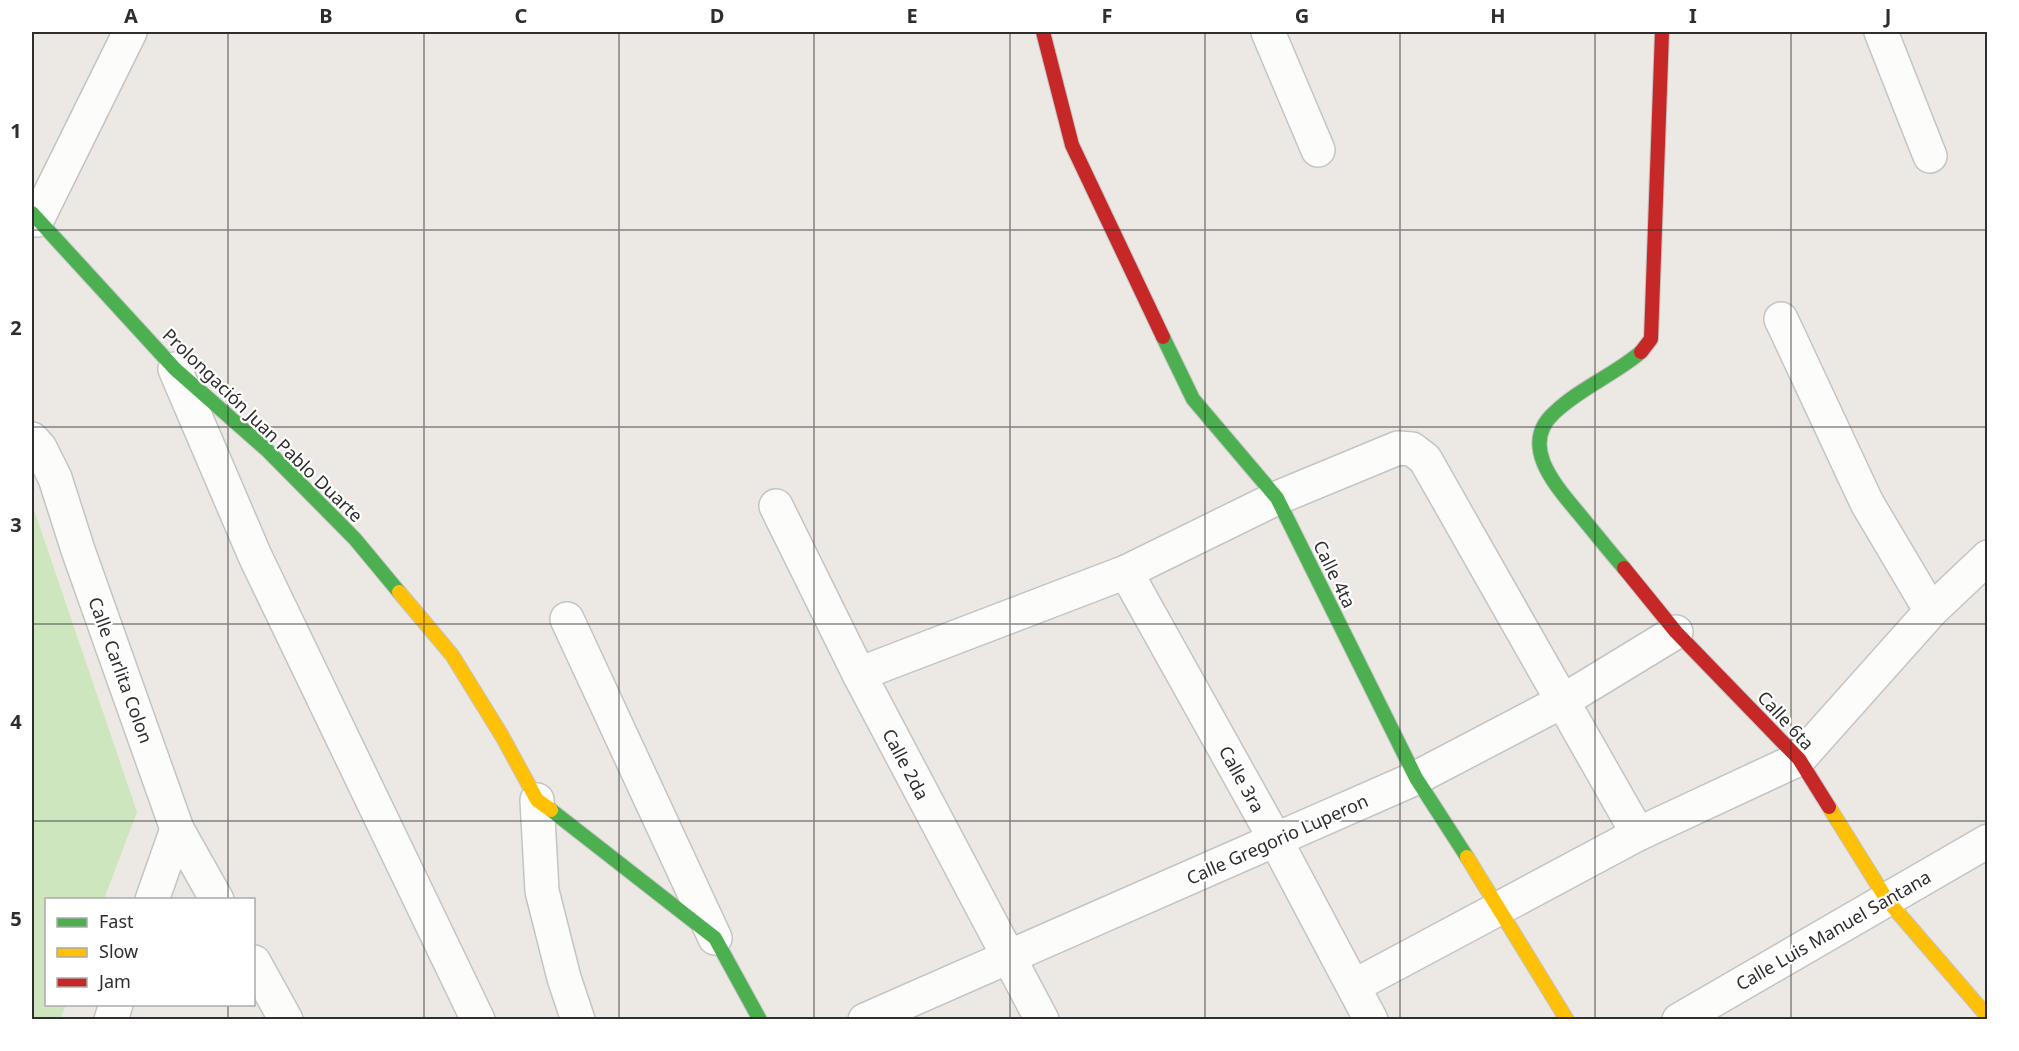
<svg xmlns="http://www.w3.org/2000/svg" width="2019" height="1051" viewBox="0 0 2019 1051" font-family="'Noto Sans',sans-serif">
<style>
.green{fill:#cee6be}
.lines{fill:none;stroke-linecap:round;stroke-linejoin:round}
.street-casing{stroke:#c5c4c5;stroke-width:36}
.fast-casing{stroke:#c5c4c5;stroke-width:16}
.slow-casing{stroke:#c5c4c5;stroke-width:16}
.jam-casing{stroke:#c5c4c5;stroke-width:16}
.street{stroke:#fcfcfb;stroke-width:33}
.fast{stroke:#4caf50;stroke-width:14}
.slow{stroke:#ffc107;stroke-width:14}
.jam{stroke:#c62828;stroke-width:14}
.grid{fill:none;stroke:#2e2e2e;stroke-width:1.5;stroke-opacity:0.55}
.labels{text-anchor:middle;dominant-baseline:central;stroke-width:4.5;stroke-linejoin:round;paint-order:stroke}
.street-label{font-size:18px;fill:#2e2e2e;stroke:#fff}
.neatline{fill:none;stroke:#2e2e2e;stroke-width:2}
.grid-label{font-size:20px;text-anchor:middle;font-weight:bold;fill:#2e2e2e}
</style>
<rect width="100%" height="100%" fill="#ece8e4"/>
<polygon class="green" points="32,504 137,812 104,899 46,900 46,1004 66,1005 60,1019 32,1019"/>
<g class="lines">
<g class="street-casing">
<g id="street">
<polyline points="1268,32 1318,150"/>
<polyline points="1881,32 1930,156"/>
<polyline points="37,220 130,32"/>
<polyline points="1781,319 1867,503 1931,611"/>
<polyline points="175,369 255,556 478,1020"/>
<polyline points="32,439 40,448 55,478 78,550 177,829 217,900"/>
<polyline points="776,506 859,674 1042,1020"/>
<polyline points="1126,572 1275,839 1371,1020"/>
<polyline points="567,619 715,938"/>
<polyline points="859,674 1126,572 1277,498 1398,448 1412,449 1425,459 1638,834"/>
<polyline points="537,800 542,891 564,978 578,1020"/>
<polyline points="152,900 177,829"/>
<polyline points="254,962 286,1020"/>
<polyline points="1354,986 1638,834 1799,759 1931,611 1988,557"/>
<polyline points="111,1020 116,1004"/>
<polyline points="865,1020 1416,778 1561,702 1676,632"/>
<polyline points="1679,1020 1988,841"/>
</g>
</g>
<g class="fast-casing">
<g id="fast">
<polyline points="32,213 175,369 267,450 355,539 399,592"/>
<polyline points="1163,337 1193,399 1277,498 1416,778 1467,857"/>
<path d="M1624 568C1609 551 1595 533 1580 515 1557 487 1518 446 1554 413 1580 388 1614 375 1641 352"/>
<polyline points="551,810 715,938 760,1020"/>
</g>
</g>
<g class="slow-casing">
<g id="slow">
<polyline points="399,592 452,655 502,736 537,800 551,810"/>
<polyline points="1829,807 1887,900 1988,1017"/>
<polyline points="1467,857 1567,1020"/>
</g>
</g>
<g class="jam-casing">
<g id="jam">
<polyline points="1043,32 1072,145 1163,337"/>
<polyline points="1641,352 1651,339 1662,32"/>
<polyline points="1624,568 1676,632 1799,759 1829,807"/>
</g>
</g>
<use href="#street" class="street"/>
<use href="#fast" class="fast"/>
<use href="#slow" class="slow"/>
<use href="#jam" class="jam"/>
</g>
<path class="grid" d="M228 32V900M424 32V1020M619 32V1020M814 32V1020M1010 32V1020M1205 32V1020M1400 32V1020M1595 32V1020M1791 32V1020M32 230H1988M32 427H1988M32 624H1988M32 821H1988M228 1004V1020"/>
<g class="labels">
<g class="street-label">
<text transform="translate(263 425) rotate(44)">Prolongación Juan Pablo Duarte</text>
<text transform="translate(1335 574) rotate(64)">Calle 4ta</text>
<text transform="translate(121 670) rotate(70)">Calle Carlita Colon</text>
<text transform="translate(1786 720) rotate(47)">Calle 6ta</text>
<text transform="translate(906 764) rotate(62)">Calle 2da</text>
<text transform="translate(1242 779) rotate(61)">Calle 3ra</text>
<text transform="translate(1277 839) rotate(-24)">Calle Gregorio Luperon</text>
<text transform="translate(1833 930) rotate(-30)">Calle Luis Manuel Santana</text>
</g>
</g>
<rect width="2019" height="1051" fill="none" stroke="#ffffff" stroke-width="66"/>
<rect x="45" y="898" width="210" height="108" fill="#ffffff" stroke="#ababab" stroke-width="1.5"/>
<rect x="57" y="918" width="30" height="9" fill="#4caf50" stroke="#ababab" stroke-width="1.5"/>
<text x="99" y="928" font-size="18" fill="#2e2e2e">Fast</text>
<rect x="57" y="948" width="30" height="9" fill="#ffc107" stroke="#ababab" stroke-width="1.5"/>
<text x="99" y="958" font-size="18" fill="#2e2e2e">Slow</text>
<rect x="57" y="978" width="30" height="9" fill="#c62828" stroke="#ababab" stroke-width="1.5"/>
<text x="99" y="988" font-size="18" fill="#2e2e2e">Jam</text>
<rect x="33" y="33" width="1953" height="985" class="neatline"/>
<g class="grid-label">
<text x="131" y="23">A</text>
<text x="326" y="23">B</text>
<text x="521" y="23">C</text>
<text x="717" y="23">D</text>
<text x="912" y="23">E</text>
<text x="1107" y="23">F</text>
<text x="1302" y="23">G</text>
<text x="1498" y="23">H</text>
<text x="1693" y="23">I</text>
<text x="1888" y="23">J</text>
<text x="16" y="138">1</text>
<text x="16" y="335">2</text>
<text x="16" y="532">3</text>
<text x="16" y="729">4</text>
<text x="16" y="926">5</text>
</g>
</svg>
